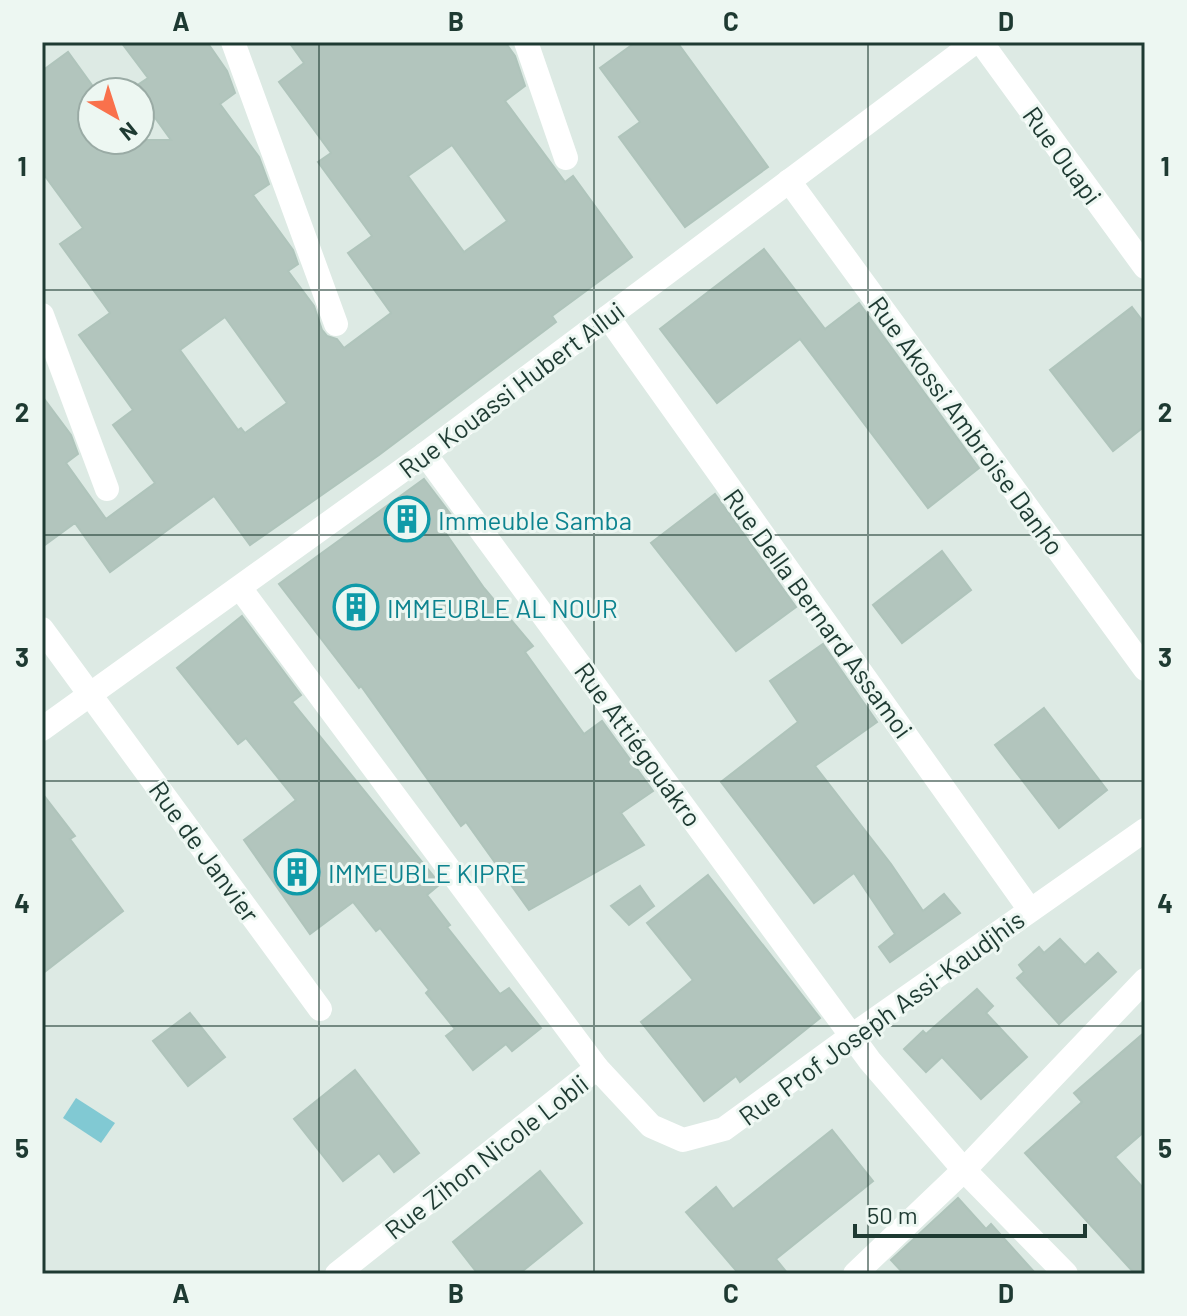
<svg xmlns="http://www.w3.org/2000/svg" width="1187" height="1316" viewBox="0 0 1187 1316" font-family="Barlow,sans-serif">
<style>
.water{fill:#81c9d3}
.building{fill:#b2c5bd;stroke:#afc4bb;stroke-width:2;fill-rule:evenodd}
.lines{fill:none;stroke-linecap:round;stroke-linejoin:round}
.street{stroke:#fff;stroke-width:24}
.grid{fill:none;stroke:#1e3a32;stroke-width:2;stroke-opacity:0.55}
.labels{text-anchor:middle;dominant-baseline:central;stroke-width:6;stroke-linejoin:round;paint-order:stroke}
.street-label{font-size:26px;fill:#1e3a32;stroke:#edf7f2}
.culture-label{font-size:26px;fill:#0d838f;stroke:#edf7f2;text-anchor:start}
.neatline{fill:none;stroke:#1e3a32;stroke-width:3}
.grid-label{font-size:26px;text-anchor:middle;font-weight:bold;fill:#1e3a32}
</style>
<rect width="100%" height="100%" fill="#ddeae4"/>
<polygon class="water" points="76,1098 115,1123 101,1143 63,1118"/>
<g class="building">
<path d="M121 42H207L227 71 235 93 220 104 259 157 269 184 253 195 293 250 298 264 288 271 314 306 322 330 327 336 337 339 344 348 391 313 348 253 372 236 318 162 331 153 279 82 304 63 289 42H505L515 56 525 86 505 101 565 182 573 176 632 257 552 316 556 322 379 455 250 545 214 496 110 572 75 523 42 547V396L71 435 78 454 66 463 106 519 155 483 113 425 133 410 79 335 110 313 60 244 83 228 42 172V71L68 52 92 85V140H171L140 97V92L133 88 148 78ZM452 145 507 221 464 252 408 176ZM225 317 287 403 245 433 241 428 238 430 180 350Z"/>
<polygon points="636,42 677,42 768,167 685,227 619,137 640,122 600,68"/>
<polygon points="764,249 825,329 859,303 979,468 928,508 800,339 717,403 660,329"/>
<polygon points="1132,307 1145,324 1145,426 1113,451 1050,370"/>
<polygon points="424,479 452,516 440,525 484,588 533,646 525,652 584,734 602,721 653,791 621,813 644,845 529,910 466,822 461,826 361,686 359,688 279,584"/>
<polygon points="715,494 796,607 736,651 651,543"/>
<polygon points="942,551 971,590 902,643 873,605"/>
<polygon points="242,616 301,695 292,702 440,884 427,895 450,925 447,927 500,994 509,988 541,1028 512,1051 506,1044 473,1070 446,1036 455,1029 426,993 429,990 380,928 376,931 353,902 310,934 244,840 296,800 246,738 238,744 177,668"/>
<polygon points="823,644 877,722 815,766 891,864 923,911 944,894 960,913 890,962 879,947 895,934 854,873 814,903 721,782 798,722 770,681"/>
<polygon points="1044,708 1107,790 1059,828 995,745"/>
<polygon points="42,793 75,836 70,839 123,911 42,974"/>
<polygon points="708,875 820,1018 740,1082 736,1076 704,1101 641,1022 693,980 647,923"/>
<polygon points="640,886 654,906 629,925 611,906"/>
<polygon points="1060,939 1085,965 1098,953 1116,972 1059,1024 1017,978 1024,972 1019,965 1039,947 1044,953"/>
<polygon points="977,989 993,1006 986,1013 1027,1057 981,1099 942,1057 926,1072 904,1049 923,1031 926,1034"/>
<polygon points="190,1013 225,1057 188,1086 153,1041"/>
<polygon points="1145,1032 1145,1131 1115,1157 1145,1190 1145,1274 1135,1274 1025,1153 1082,1102 1074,1093"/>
<polygon points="355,1070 419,1153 394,1172 379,1153 343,1181 294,1119"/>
<polygon points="832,1130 873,1181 776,1259 788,1274 739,1274 686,1212 716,1187 733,1209"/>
<polygon points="540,1171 582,1223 519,1274 478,1274 453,1242"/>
<polygon points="958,1198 986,1229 991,1224 1036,1274 904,1274 891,1260"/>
</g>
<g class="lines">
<g class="street">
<polyline points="233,42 336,324"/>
<polyline points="526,42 566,158"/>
<polyline points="981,42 1145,267"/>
<polyline points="789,181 1145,669"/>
<polyline points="42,315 107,489"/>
<polyline points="608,317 1030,910"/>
<polyline points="425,454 870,1061 964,1170 1066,1274"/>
<polyline points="240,588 597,1068 651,1126 683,1140 724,1129 853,1035 1145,830"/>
<polyline points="42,629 320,1009"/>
<polyline points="42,729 425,454 975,42"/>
<polyline points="337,1274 597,1068"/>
<polyline points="855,1274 964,1170 1145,980"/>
</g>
</g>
<path class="grid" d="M319 42V1274M594 42V1274M868 42V1274M42 290H1145M42 535H1145M42 781H1145M42 1026H1145"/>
<defs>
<g id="building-ring" transform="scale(2.3)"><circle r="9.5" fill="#edf7f2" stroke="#0f9aa8" stroke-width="1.5"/><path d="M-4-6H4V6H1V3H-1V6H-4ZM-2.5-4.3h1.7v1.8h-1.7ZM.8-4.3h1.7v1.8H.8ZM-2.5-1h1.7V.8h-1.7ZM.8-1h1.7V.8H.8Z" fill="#0f9aa8"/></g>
</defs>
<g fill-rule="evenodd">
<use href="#building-ring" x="407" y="519"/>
<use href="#building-ring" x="356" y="607"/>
<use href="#building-ring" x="297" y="872"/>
</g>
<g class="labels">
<g class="street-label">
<text transform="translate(1063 155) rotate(54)">Rue Ouapi</text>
<text transform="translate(511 389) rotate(-37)">Rue Kouassi Hubert Allui</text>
<text transform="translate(967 425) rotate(54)">Rue Akossi Ambroise Danho</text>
<text transform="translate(819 613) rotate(54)">Rue Della Bernard Assamoi</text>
<text transform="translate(639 744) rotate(54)">Rue Attiégouakro</text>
<text transform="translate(205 851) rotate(54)">Rue de Janvier</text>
<text transform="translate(881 1017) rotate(-36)">Rue Prof Joseph Assi-Kaudjhis</text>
<text transform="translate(486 1156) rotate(-38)">Rue Zihon Nicole Lobli</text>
</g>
<g class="culture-label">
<text x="438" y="519">Immeuble Samba</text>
<text x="387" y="607">IMMEUBLE AL NOUR</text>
<text x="328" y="872">IMMEUBLE KIPRE</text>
</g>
</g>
<rect width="1187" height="1316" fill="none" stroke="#edf7f2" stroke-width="88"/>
<g transform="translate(116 116) rotate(141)"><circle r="38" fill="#edf7f2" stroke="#9aaba5" stroke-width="2"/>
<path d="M0-6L14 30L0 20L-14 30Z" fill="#f9714c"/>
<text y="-12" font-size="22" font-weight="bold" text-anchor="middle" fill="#1e3a32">N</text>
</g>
<path d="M855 1224v12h230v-12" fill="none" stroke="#1e3a32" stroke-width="4"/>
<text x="867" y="1224" font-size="24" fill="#1e3a32" stroke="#edf7f2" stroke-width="6" paint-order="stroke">50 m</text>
<rect x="44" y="44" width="1099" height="1228" class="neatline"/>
<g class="grid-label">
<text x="181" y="31">A</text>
<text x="456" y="31">B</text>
<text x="731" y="31">C</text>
<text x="1006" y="31">D</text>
<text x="22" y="176">1</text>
<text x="1165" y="176">1</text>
<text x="22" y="422">2</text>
<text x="1165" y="422">2</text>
<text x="22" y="667">3</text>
<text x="1165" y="667">3</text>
<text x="22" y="913">4</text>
<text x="1165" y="913">4</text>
<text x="22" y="1158">5</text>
<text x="1165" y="1158">5</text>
<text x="181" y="1303">A</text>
<text x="456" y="1303">B</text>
<text x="731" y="1303">C</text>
<text x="1006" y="1303">D</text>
</g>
</svg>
